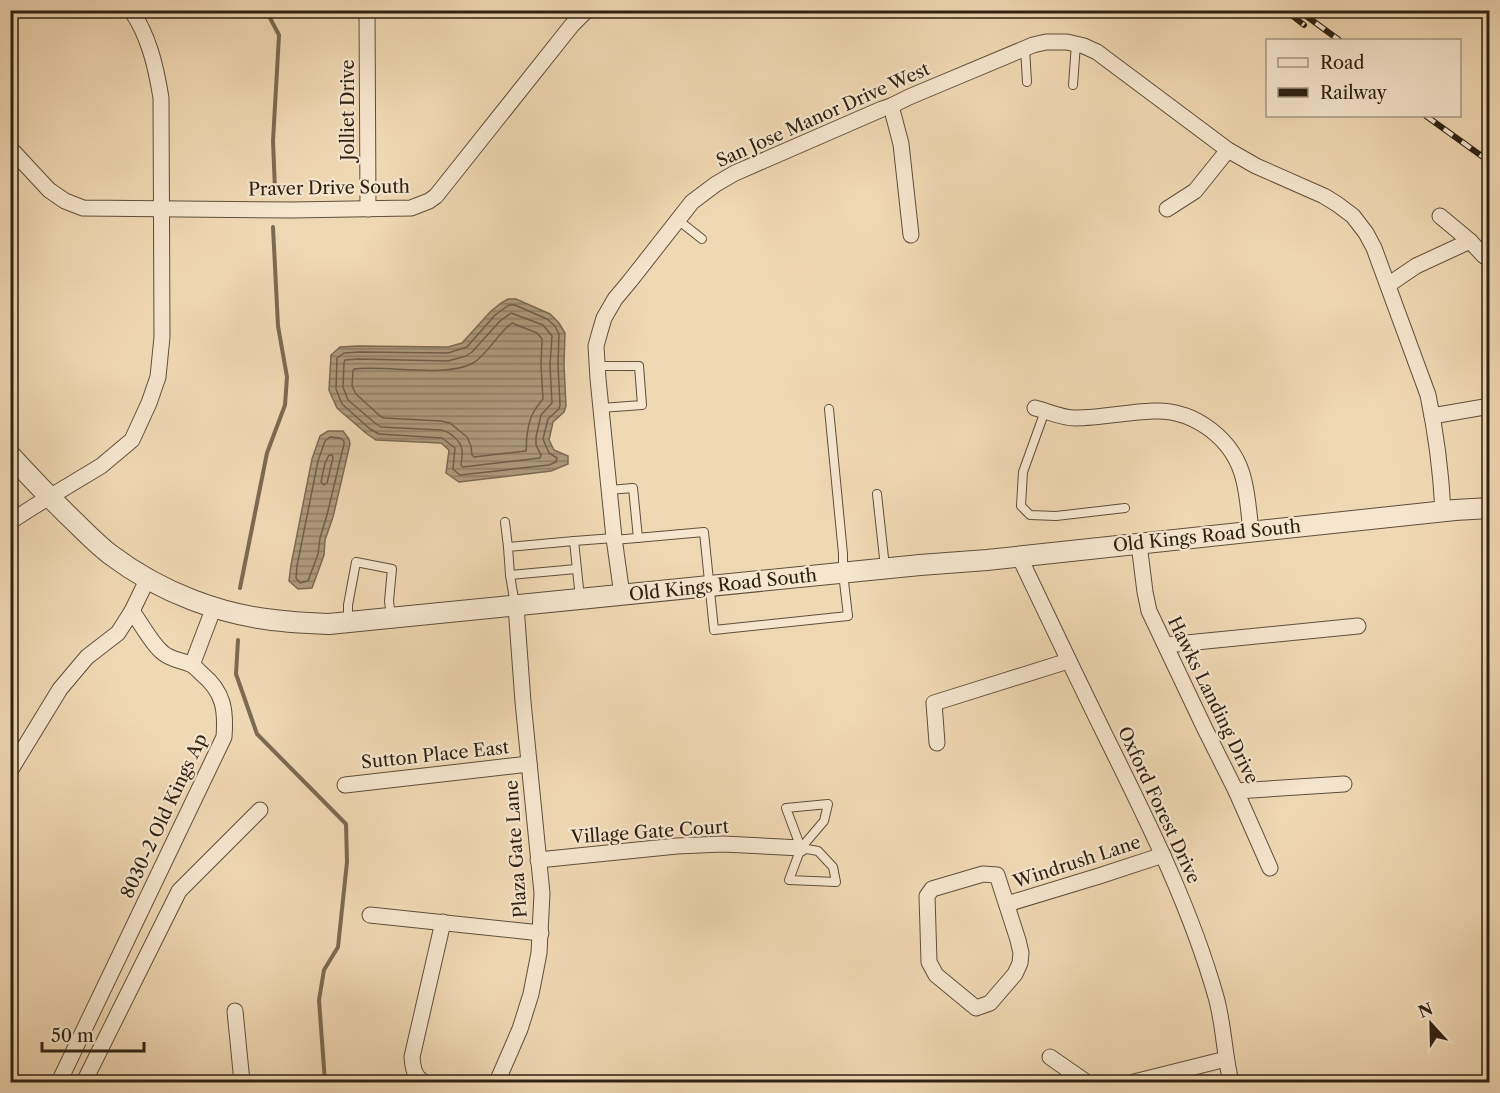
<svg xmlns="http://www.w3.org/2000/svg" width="1500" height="1093" viewBox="0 0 1500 1093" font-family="'Libre Caslon Text',serif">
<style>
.water{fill:url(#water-rules);stroke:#7c6a53;stroke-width:1.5}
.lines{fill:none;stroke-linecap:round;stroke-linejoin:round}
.shore{stroke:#6f5e48;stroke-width:1.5}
.stream{stroke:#7c6a53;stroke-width:4}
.service-casing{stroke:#604f3b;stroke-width:10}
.minor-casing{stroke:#604f3b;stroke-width:17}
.tertiary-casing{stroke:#604f3b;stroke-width:22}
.service{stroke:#f6e6ce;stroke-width:8}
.minor{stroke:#f6e6ce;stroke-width:15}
.tertiary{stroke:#f6e6ce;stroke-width:20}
.rail-casing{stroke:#2f2113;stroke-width:6}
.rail{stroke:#f6e6ce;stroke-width:4;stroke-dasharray:11;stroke-linecap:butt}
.labels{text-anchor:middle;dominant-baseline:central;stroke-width:4.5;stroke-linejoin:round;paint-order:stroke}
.street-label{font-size:18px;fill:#2f2113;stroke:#f6e6ce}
</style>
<defs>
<pattern id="water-rules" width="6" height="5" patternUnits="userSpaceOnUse" patternTransform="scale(1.5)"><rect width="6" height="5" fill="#af9a7d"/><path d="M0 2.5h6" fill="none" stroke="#8f7d65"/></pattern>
</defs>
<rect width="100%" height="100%" fill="#f1d8b4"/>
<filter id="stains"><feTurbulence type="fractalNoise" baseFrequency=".00333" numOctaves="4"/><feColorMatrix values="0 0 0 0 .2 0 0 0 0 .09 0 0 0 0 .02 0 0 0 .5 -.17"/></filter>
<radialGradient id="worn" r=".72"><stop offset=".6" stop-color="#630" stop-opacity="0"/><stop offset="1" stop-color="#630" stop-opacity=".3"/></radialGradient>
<g class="water">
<polygon points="508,299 516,299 550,314 559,323 565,333 564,365 566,406 564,412 553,422 549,440 554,450 568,456 568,464 551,471 459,482 446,473 449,450 441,443 376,440 367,434 337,408 329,390 331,355 340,347 358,346 448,347 462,343 491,311 501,303"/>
<polygon points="328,431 343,431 349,439 350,444 333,517 325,540 324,555 312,588 298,589 289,581 291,565 312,459 320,436"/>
</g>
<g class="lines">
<g class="shore">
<polygon points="509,305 515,305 547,319 555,326 559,334 558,365 560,405 559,409 548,419 543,439 549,453 557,458 556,462 549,465 460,475 453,469 455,448 442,438 379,434 370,429 342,404 336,389 337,358 344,353 359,352 448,353 467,347 495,315"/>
<path d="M511 313 543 325 552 336 550 365 552 403 541 415 536 437V445L541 455 540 458 463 467 461 465C463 453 464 445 454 437 450 433 447 431 441 430L381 427 375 423 348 400 343 387 344 363 345 360 359 359 448 361 466 356 472 352 500 321Z"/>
<path d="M512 323 537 333 542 339 541 365 543 399C532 412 529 419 527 436 526 442 527 446 526 451L474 457 472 455 471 446 467 437 450 423 441 421 384 418 380 416 356 394 352 386 353 371 354 369C386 365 447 378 473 363 487 355 498 333 512 323Z"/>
<polygon points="330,437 340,438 344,441 344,444 327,515 320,538 318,554 308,581 300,583 296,578 297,566 318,461 325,441"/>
<polygon points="329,455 332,455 333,458 327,483 324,485 321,482 325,463"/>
</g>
<g class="stream">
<polyline points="263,10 270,18 279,35 273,141 275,190"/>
<polyline points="240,588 267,453 285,405 287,377 278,326 273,227"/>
<polyline points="238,640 236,674 257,734 346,824 347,862 338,947 324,970 319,1000 325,1082"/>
</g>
<g class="service-casing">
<g id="service">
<polyline points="1025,48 1027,82"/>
<polyline points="1073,85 1076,44"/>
<polyline points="678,220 702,239"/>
<polyline points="597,366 639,366 642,405 601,408"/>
<polyline points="1045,411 1023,472 1021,506 1030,515 1056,516 1125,508"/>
<polyline points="609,490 633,488 638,538"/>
<polyline points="877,494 885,567"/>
<polyline points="505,522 508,547"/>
<polyline points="614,540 704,532 714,630 848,616 843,573 843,554 829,409"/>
<polyline points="510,575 576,569"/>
<polyline points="580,598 574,541 614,538"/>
<polyline points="515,605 510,575 508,547 574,541"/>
<polyline points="348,620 348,605 356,562 392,569 389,601 391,617"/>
<polyline points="801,848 786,808 828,804 824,821 801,848 789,880 836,882 833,867 818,851 801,848"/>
</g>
</g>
<g class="minor-casing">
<g id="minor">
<polyline points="367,10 368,209"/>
<polyline points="891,106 901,144 911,235"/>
<polyline points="10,148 49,190 65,201 83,208 292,210 411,208 429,201 436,196 572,25 587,10"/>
<polyline points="1167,209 1195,191 1228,150"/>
<polyline points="1440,216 1470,241 1484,256"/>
<polyline points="1388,285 1416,266 1470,241"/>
<path d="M1035 408C1047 411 1062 418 1075 418 1101 418 1127 412 1153 411 1195 409 1235 440 1244 481 1248 497 1249 515 1251 531"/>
<polyline points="1432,416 1490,406"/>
<path d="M10 522 33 507 101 466 132 440 149 403 158 377 162 337 161 98C156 67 149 36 131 10"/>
<polyline points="1139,544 1145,592 1149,611 1205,729 1236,791 1270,868"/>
<path d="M1019 556C1047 615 1075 674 1104 733 1146 818 1190 905 1216 997 1224 1025 1224 1054 1231 1082"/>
<path d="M622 595 614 538 598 379 596 346 599 335 604 318 615 299 630 281 692 202 716 184 735 173 882 109 891 106 909 97 1033 45 1046 42H1067L1084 46 1097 52 1228 150 1256 166 1324 196 1337 204 1353 216 1366 233 1374 248 1428 395C1436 433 1441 472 1443 511"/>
<polyline points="132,611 148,578"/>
<polyline points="1166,645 1358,626"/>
<polyline points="192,665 214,607"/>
<polyline points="937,743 934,703 1068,661"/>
<path d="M10 771 60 689 87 657 118 633 132 611C140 622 152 644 162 652 170 660 182 660 192 665 195 667 199 671 202 674 224 692 226 711 224 737L59 1082"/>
<polyline points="345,785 529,764"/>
<polyline points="1236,791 1344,784"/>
<polyline points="538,860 677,846 723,844 801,848"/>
<polygon points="983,874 997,875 1018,940 1021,953 1020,963 1015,974 990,1003 976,1008 936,975 929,962 927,896 932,889"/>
<polyline points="1007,904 1099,876 1163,855"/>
<polyline points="370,915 541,933"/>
<polyline points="235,1011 242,1082"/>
<polyline points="1050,1057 1086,1082"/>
<polyline points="84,1082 179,891 260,810"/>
<path d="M424 1082C414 1077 413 1068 412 1057L443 922"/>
<polyline points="497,1082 520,1029 531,994 539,953 542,893 523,702 516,606"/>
<polyline points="1134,1082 1226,1059"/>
</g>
</g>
<g class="tertiary-casing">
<path id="tertiary" d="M10 455C32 479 54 502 77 524 88 535 99 546 111 555 160 592 222 616 283 621 298 623 314 623 329 624L920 565 987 560 1455 510 1490 508"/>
</g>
<use href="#service" class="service"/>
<use href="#minor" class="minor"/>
<use href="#tertiary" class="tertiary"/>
<g class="rail-casing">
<g id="rail">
<polyline points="1285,10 1304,25"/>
<polyline points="1298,10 1339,40"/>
<polyline points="1426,116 1490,162"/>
</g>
</g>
<use href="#rail" class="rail"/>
</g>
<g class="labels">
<g class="street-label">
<text transform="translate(348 110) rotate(-90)">Jolliet Drive</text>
<text transform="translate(823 115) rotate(-24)">San Jose Manor Drive West</text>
<text transform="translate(329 188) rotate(-1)">Praver Drive South</text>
<text transform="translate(1207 536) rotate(-6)">Old Kings Road South</text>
<text transform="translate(723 585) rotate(-6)">Old Kings Road South</text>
<text transform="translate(1213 700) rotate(64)">Hawks Landing Drive</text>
<text transform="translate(435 755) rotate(-6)">Sutton Place East</text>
<text transform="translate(1159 805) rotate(65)">Oxford Forest Drive</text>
<text transform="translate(164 816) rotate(-65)">8030-2 Old Kings Ap</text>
<text transform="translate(650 832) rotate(-4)">Village Gate Court</text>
<text transform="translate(516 849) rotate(-94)">Plaza Gate Lane</text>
<text transform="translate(1077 862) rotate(-18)">Windrush Lane</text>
</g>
</g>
<rect width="1500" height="1093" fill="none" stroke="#f1d8b4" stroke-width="36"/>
<rect x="12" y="12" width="1476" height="1069" fill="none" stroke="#2f2113" stroke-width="3"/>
<rect x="18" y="18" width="1464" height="1057" fill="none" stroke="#2f2113" stroke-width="1.5"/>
<rect x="1266" y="39" width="195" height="78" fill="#f6e6ce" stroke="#a69783" stroke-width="1.5"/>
<rect x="1278" y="58" width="30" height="9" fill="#f6e6ce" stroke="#a69783" stroke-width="1.5"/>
<text x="1320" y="69" font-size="18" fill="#2f2113">Road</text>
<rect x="1278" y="88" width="30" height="9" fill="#2f2113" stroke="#a69783" stroke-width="1.5"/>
<text x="1320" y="99" font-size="18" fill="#2f2113">Railway</text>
<g transform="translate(1431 1024) rotate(338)" stroke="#f6e6ce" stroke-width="4.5" paint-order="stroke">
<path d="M0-4.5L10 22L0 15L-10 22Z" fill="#2f2113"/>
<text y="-9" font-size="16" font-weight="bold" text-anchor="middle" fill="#2f2113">N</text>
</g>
<path d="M42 1042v9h102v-9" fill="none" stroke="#2f2113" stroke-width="3"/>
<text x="51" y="1042" font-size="18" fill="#2f2113" stroke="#f6e6ce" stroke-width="4.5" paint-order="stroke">50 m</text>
<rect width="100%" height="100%" filter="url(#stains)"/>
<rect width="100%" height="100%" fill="url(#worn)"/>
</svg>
